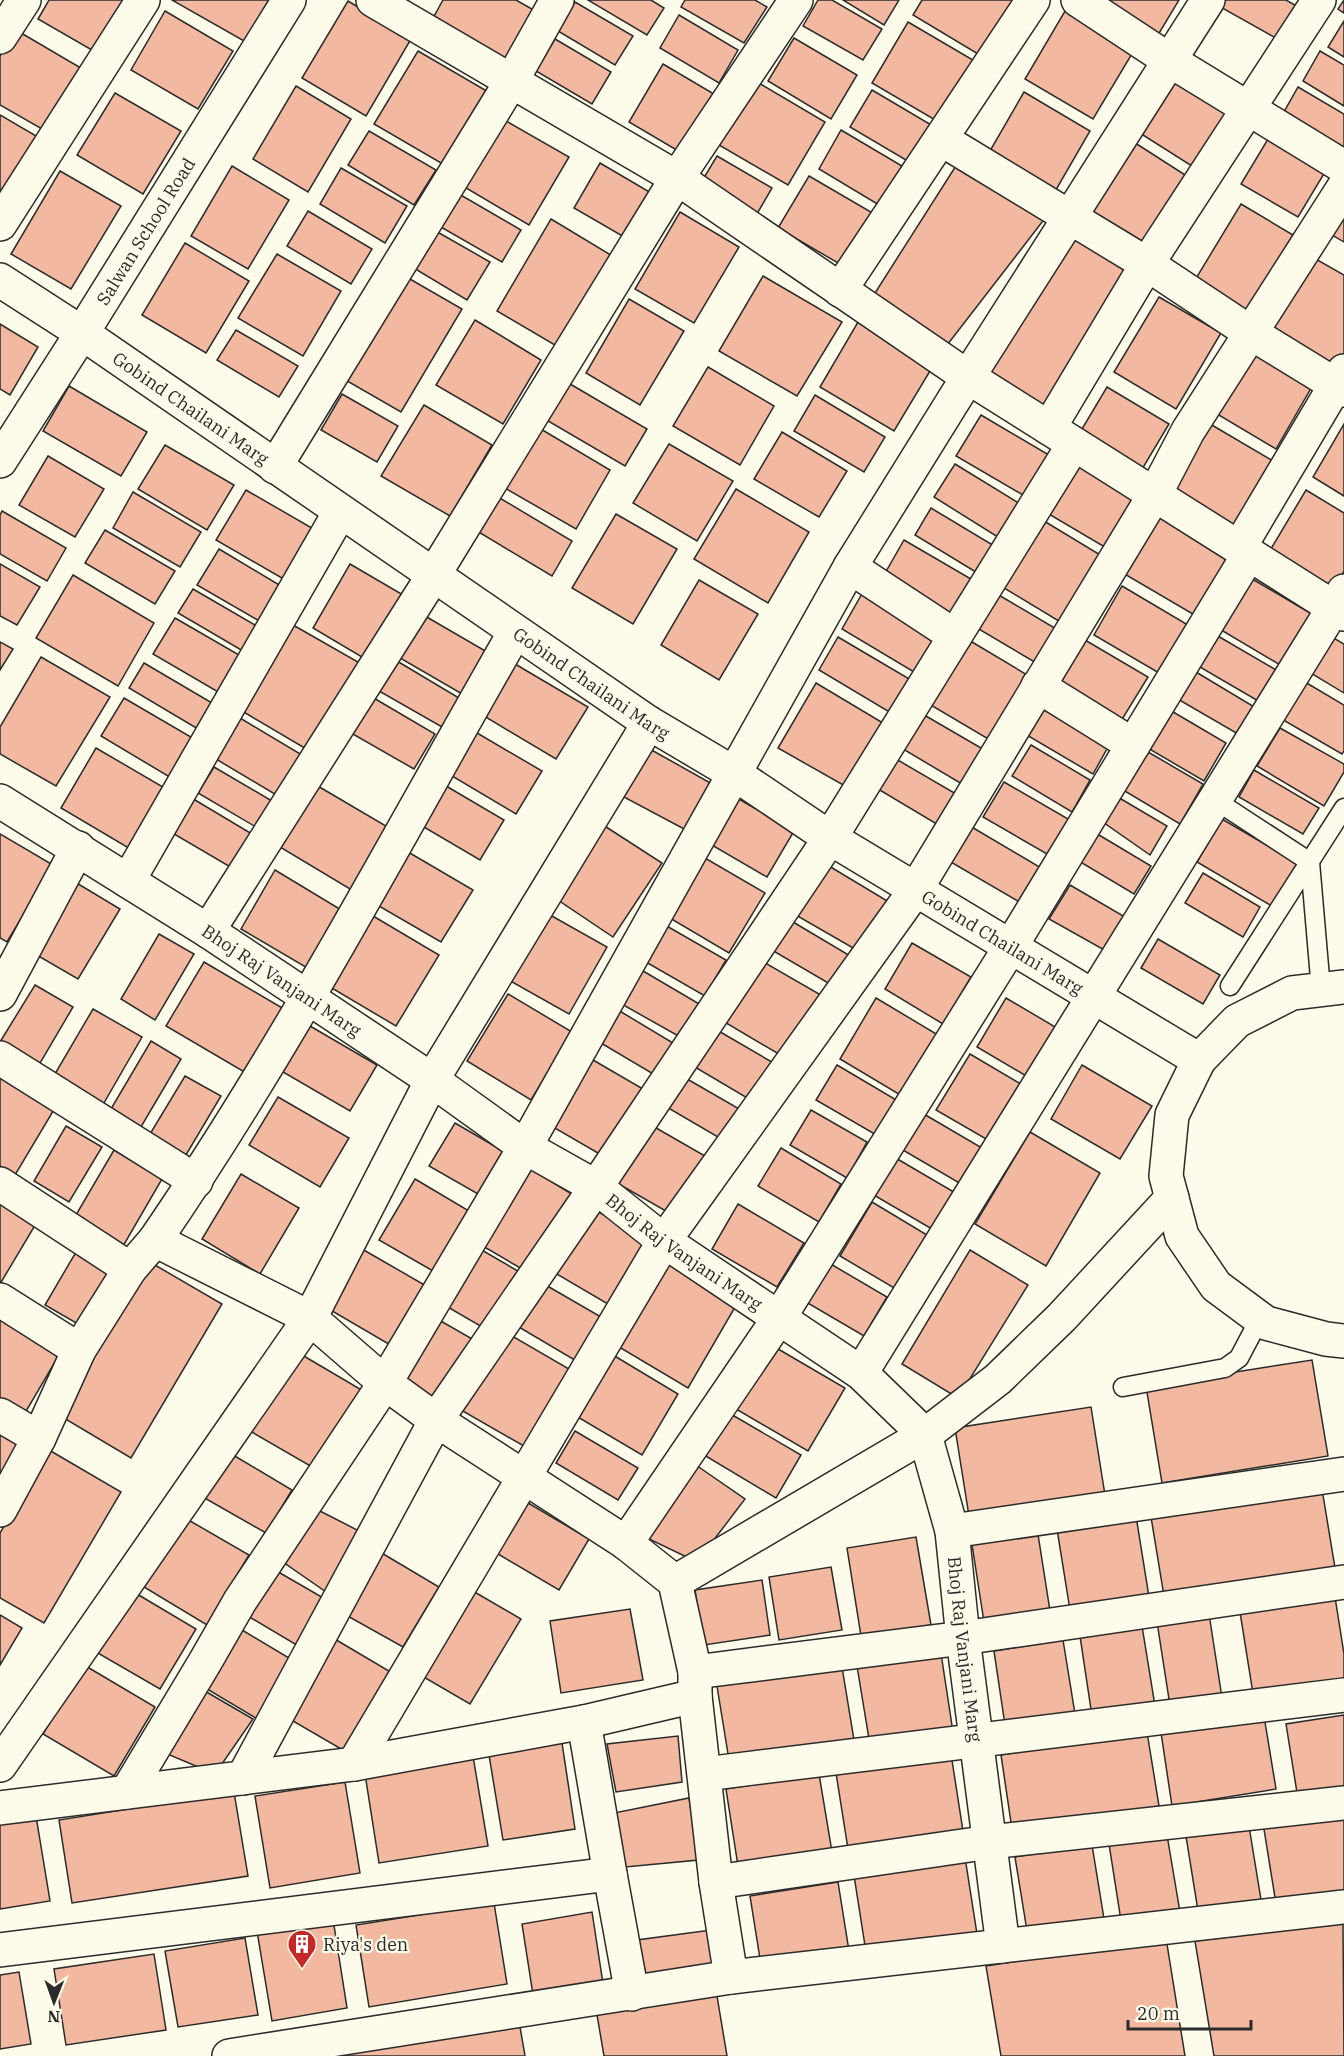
<svg xmlns="http://www.w3.org/2000/svg" width="1344" height="2056" viewBox="0 0 1344 2056" font-family="'IBM Plex Serif',serif">
<style>
.building{fill:#f2b8a0;stroke:#2b2b2b;stroke-width:1.5}
.lines{fill:none;stroke-linecap:round;stroke-linejoin:round}
.service-casing{stroke:#2b2b2b;stroke-width:21}
.minor-casing{stroke:#2b2b2b;stroke-width:36}
.tertiary-casing{stroke:#2b2b2b;stroke-width:36}
.service{stroke:#fdfbea;stroke-width:18}
.minor{stroke:#fdfbea;stroke-width:33}
.tertiary{stroke:#fdfbea;stroke-width:33}
.labels{text-anchor:middle;dominant-baseline:central;stroke-width:4.5;stroke-linejoin:round;paint-order:stroke}
.street-label{font-size:18px;fill:#2b2b2b;stroke:#fdfbea}
.poi-label{font-size:18px;fill:#2b2b2b;stroke:#fdfbea;text-anchor:start}
</style>
<rect width="100%" height="100%" fill="#fdfbea"/>
<g class="building">
<polygon points="49,0 129,0 97,53 38,19"/>
<polygon points="172,0 269,0 244,41"/>
<polygon points="443,0 516,0 539,13 508,65 432,20"/>
<polygon points="588,0 651,0 664,8 647,35"/>
<polygon points="685,0 755,0 767,7 744,43 681,7"/>
<polygon points="818,0 832,0 882,29 863,60 803,26"/>
<polygon points="843,0 899,0 884,25"/>
<polygon points="922,0 1017,0 983,57 913,15"/>
<polygon points="1098,0 1179,0 1158,35"/>
<polygon points="1217,0 1286,0 1302,9 1283,42 1215,4"/>
<polygon points="1344,0 1344,13 1338,9"/>
<polygon points="348,1 411,39 366,116 302,78"/>
<polygon points="575,2 633,36 615,65 558,31"/>
<polygon points="1068,6 1136,47 1093,119 1025,79"/>
<polygon points="165,11 233,51 198,109 131,70"/>
<polygon points="679,15 738,50 719,83 660,48"/>
<polygon points="1344,21 1344,57 1328,47"/>
<polygon points="908,22 978,63 942,124 872,83"/>
<polygon points="16,30 86,71 49,133 0,105 0,56"/>
<polygon points="794,38 857,75 831,119 768,81"/>
<polygon points="555,39 611,72 592,104 536,71"/>
<polygon points="418,51 497,97 453,170 374,124"/>
<polygon points="1320,51 1344,65 1344,106 1303,81"/>
<polygon points="663,64 719,97 685,155 629,122"/>
<polygon points="1171,73 1231,111 1195,168 1135,130"/>
<polygon points="757,82 825,122 788,185 719,145"/>
<polygon points="296,86 351,119 308,192 253,159"/>
<polygon points="1298,87 1344,114 1344,148 1280,119"/>
<polygon points="872,90 933,126 911,163 850,127"/>
<polygon points="1024,92 1090,131 1053,195 987,156"/>
<polygon points="115,93 181,131 143,194 77,155"/>
<polygon points="0,115 43,140 0,211"/>
<polygon points="501,118 569,157 529,225 461,185"/>
<polygon points="841,130 902,166 879,205 819,169"/>
<polygon points="369,131 436,170 414,205 348,165"/>
<polygon points="1129,139 1193,180 1147,257 1081,216"/>
<polygon points="1268,139 1325,172 1298,217 1241,184"/>
<polygon points="717,156 772,188 754,219 699,186"/>
<polygon points="959,161 1046,217 944,349 868,304"/>
<polygon points="600,163 658,197 631,241 574,208"/>
<polygon points="232,166 289,200 248,269 191,236"/>
<polygon points="341,168 407,206 385,243 320,204"/>
<polygon points="60,171 121,206 71,289 11,254"/>
<polygon points="809,176 876,215 845,267 778,228"/>
<polygon points="459,194 521,230 502,262 439,226"/>
<polygon points="1344,199 1344,242 1325,231"/>
<polygon points="1241,204 1293,235 1245,317 1192,285"/>
<polygon points="308,211 372,249 351,284 287,246"/>
<polygon points="680,212 739,247 694,323 635,289"/>
<polygon points="551,219 619,260 565,351 497,311"/>
<polygon points="1071,229 1136,267 1050,412 980,374"/>
<polygon points="434,230 490,262 467,300 412,267"/>
<polygon points="185,243 249,281 206,353 142,315"/>
<polygon points="277,254 341,291 303,356 238,318"/>
<polygon points="1307,254 1344,275 1344,362 1336,376 1261,332"/>
<polygon points="403,275 462,309 401,412 342,378"/>
<polygon points="763,276 842,322 797,396 719,351"/>
<polygon points="1159,297 1221,333 1176,409 1114,372"/>
<polygon points="629,299 684,331 640,405 586,373"/>
<polygon points="475,320 541,360 503,424 436,385"/>
<polygon points="858,322 933,366 894,431 820,387"/>
<polygon points="0,324 38,347 10,395 0,389"/>
<polygon points="236,330 298,366 279,397 217,360"/>
<polygon points="1247,343 1314,383 1276,449 1207,408"/>
<polygon points="708,367 774,406 740,465 673,426"/>
<polygon points="565,381 647,429 625,466 543,418"/>
<polygon points="69,386 147,432 121,476 43,431"/>
<polygon points="1107,387 1169,424 1141,471 1079,434"/>
<polygon points="342,394 398,426 377,462 321,430"/>
<polygon points="815,395 885,437 864,472 794,431"/>
<polygon points="424,405 492,445 450,516 381,476"/>
<polygon points="981,415 1054,458 1030,499 956,456"/>
<polygon points="1205,421 1278,464 1237,534 1163,491"/>
<polygon points="1344,424 1344,496 1313,477"/>
<polygon points="534,425 610,470 576,529 498,484"/>
<polygon points="782,432 847,471 819,517 754,479"/>
<polygon points="669,444 733,481 697,541 633,503"/>
<polygon points="165,445 234,485 207,530 138,489"/>
<polygon points="48,456 104,489 75,537 19,505"/>
<polygon points="1071,461 1137,500 1108,549 1042,510"/>
<polygon points="955,464 1022,505 1001,539 934,497"/>
<polygon points="736,489 809,532 768,603 694,559"/>
<polygon points="246,490 317,531 287,581 216,540"/>
<polygon points="1306,490 1344,513 1344,571 1329,597 1265,559"/>
<polygon points="133,492 201,532 180,567 113,528"/>
<polygon points="498,497 572,541 552,576 477,531"/>
<polygon points="1153,507 1240,559 1203,620 1116,569"/>
<polygon points="931,508 996,547 979,574 915,535"/>
<polygon points="2,511 66,548 47,581 0,554 0,515"/>
<polygon points="616,514 677,549 633,624 572,588"/>
<polygon points="1044,521 1102,556 1062,623 1004,588"/>
<polygon points="105,530 175,571 155,604 85,563"/>
<polygon points="904,540 971,579 950,614 884,575"/>
<polygon points="219,549 281,586 261,622 197,585"/>
<polygon points="0,564 40,587 17,625 0,616"/>
<polygon points="350,564 410,599 372,663 313,628"/>
<polygon points="73,575 154,623 118,686 36,638"/>
<polygon points="1247,576 1317,617 1287,669 1216,627"/>
<polygon points="699,580 758,614 719,680 661,645"/>
<polygon points="1122,586 1188,625 1159,673 1094,635"/>
<polygon points="193,589 262,629 248,654 178,613"/>
<polygon points="863,592 941,638 919,675 842,629"/>
<polygon points="997,594 1058,630 1038,664 977,628"/>
<polygon points="425,616 494,656 469,698 400,658"/>
<polygon points="175,618 246,659 225,696 153,654"/>
<polygon points="293,625 365,666 313,753 242,711"/>
<polygon points="1211,632 1283,674 1265,705 1193,663"/>
<polygon points="1325,633 1344,644 1344,693 1304,669"/>
<polygon points="838,637 911,680 891,713 819,670"/>
<polygon points="967,639 1034,679 995,743 929,704"/>
<polygon points="1085,640 1148,677 1121,721 1059,685"/>
<polygon points="0,642 13,649 0,670"/>
<polygon points="41,657 110,697 56,786 0,754 0,727"/>
<polygon points="397,661 459,698 442,727 379,691"/>
<polygon points="510,661 588,707 556,759 479,713"/>
<polygon points="144,663 224,710 208,735 129,688"/>
<polygon points="1186,666 1266,714 1250,741 1169,694"/>
<polygon points="1300,679 1344,705 1344,751 1342,754 1278,717"/>
<polygon points="816,683 883,723 845,786 778,748"/>
<polygon points="372,697 435,734 414,769 351,733"/>
<polygon points="124,698 196,740 173,779 101,736"/>
<polygon points="1163,706 1226,743 1204,781 1141,744"/>
<polygon points="1041,708 1108,747 1093,774 1025,734"/>
<polygon points="919,712 988,752 967,787 898,746"/>
<polygon points="240,718 302,755 278,796 216,759"/>
<polygon points="1280,728 1344,764 1344,772 1324,806 1257,766"/>
<polygon points="472,730 542,771 516,814 447,773"/>
<polygon points="1031,745 1090,780 1072,812 1012,776"/>
<polygon points="1136,745 1203,784 1180,824 1113,784"/>
<polygon points="96,748 168,790 132,850 61,808"/>
<polygon points="648,748 714,785 686,830 622,796"/>
<polygon points="896,759 963,798 945,829 878,789"/>
<polygon points="214,767 272,801 256,827 198,793"/>
<polygon points="1254,770 1319,808 1303,834 1239,797"/>
<polygon points="311,782 391,829 355,892 275,844"/>
<polygon points="1004,782 1075,823 1054,858 983,817"/>
<polygon points="441,783 504,820 480,860 417,823"/>
<polygon points="1116,796 1167,826 1150,855 1100,820"/>
<polygon points="190,797 252,834 232,868 169,831"/>
<polygon points="737,798 794,831 767,877 710,844"/>
<polygon points="1222,819 1300,865 1275,908 1197,862"/>
<polygon points="600,823 662,863 613,937 552,896"/>
<polygon points="970,826 1048,872 1028,907 949,861"/>
<polygon points="1089,829 1151,866 1134,894 1072,857"/>
<polygon points="0,834 53,865 7,942 0,938"/>
<polygon points="403,849 473,890 441,942 372,902"/>
<polygon points="698,854 765,893 729,953 663,914"/>
<polygon points="824,863 889,902 860,952 794,914"/>
<polygon points="275,870 343,911 309,969 241,929"/>
<polygon points="1203,873 1260,907 1243,937 1185,903"/>
<polygon points="70,879 120,909 78,979 28,950"/>
<polygon points="1070,885 1125,917 1106,951 1049,919"/>
<polygon points="543,911 607,947 569,1014 505,978"/>
<polygon points="368,913 439,955 396,1026 325,984"/>
<polygon points="788,919 852,957 835,987 770,949"/>
<polygon points="665,925 726,960 705,996 644,961"/>
<polygon points="159,934 194,954 155,1020 121,999"/>
<polygon points="1158,939 1220,975 1203,1004 1141,968"/>
<polygon points="912,943 971,977 943,1024 885,989"/>
<polygon points="753,956 826,998 789,1060 716,1017"/>
<polygon points="204,962 284,1009 246,1073 166,1026"/>
<polygon points="638,968 701,1005 682,1038 618,1002"/>
<polygon points="35,985 73,1007 36,1070 0,1042"/>
<polygon points="508,994 572,1032 531,1100 467,1061"/>
<polygon points="876,998 938,1035 902,1096 840,1059"/>
<polygon points="1006,998 1062,1031 1033,1080 977,1047"/>
<polygon points="608,1004 678,1046 660,1078 589,1036"/>
<polygon points="93,1009 142,1037 101,1108 52,1079"/>
<polygon points="310,1026 377,1065 350,1111 283,1072"/>
<polygon points="710,1026 777,1065 754,1102 688,1063"/>
<polygon points="151,1041 181,1059 138,1132 108,1114"/>
<polygon points="581,1053 643,1089 603,1156 541,1120"/>
<polygon points="970,1054 1026,1087 993,1143 936,1110"/>
<polygon points="837,1065 898,1101 878,1136 816,1100"/>
<polygon points="1082,1065 1152,1106 1120,1159 1051,1119"/>
<polygon points="675,1072 741,1110 723,1140 658,1102"/>
<polygon points="0,1075 55,1108 15,1175 0,1166"/>
<polygon points="185,1076 221,1096 183,1160 147,1139"/>
<polygon points="278,1097 349,1138 320,1187 249,1145"/>
<polygon points="811,1110 867,1142 847,1178 790,1145"/>
<polygon points="917,1110 982,1148 961,1184 896,1146"/>
<polygon points="644,1121 705,1156 671,1214 610,1179"/>
<polygon points="455,1123 503,1151 478,1194 429,1166"/>
<polygon points="66,1126 102,1147 69,1202 34,1181"/>
<polygon points="1030,1132 1100,1173 1046,1266 975,1224"/>
<polygon points="781,1148 841,1184 819,1222 758,1186"/>
<polygon points="114,1150 162,1179 122,1248 73,1220"/>
<polygon points="894,1157 959,1195 937,1232 872,1194"/>
<polygon points="521,1163 575,1196 529,1273 474,1241"/>
<polygon points="241,1174 299,1208 260,1274 202,1239"/>
<polygon points="415,1179 469,1211 433,1271 379,1240"/>
<polygon points="0,1194 40,1217 0,1284"/>
<polygon points="872,1202 932,1238 901,1292 840,1256"/>
<polygon points="738,1204 804,1243 777,1287 712,1249"/>
<polygon points="589,1206 651,1243 613,1307 550,1270"/>
<polygon points="473,1245 523,1274 489,1331 439,1302"/>
<polygon points="362,1249 428,1287 392,1346 327,1308"/>
<polygon points="970,1250 1028,1285 958,1398 902,1364"/>
<polygon points="76,1252 109,1271 78,1324 45,1305"/>
<polygon points="660,1257 738,1302 688,1388 609,1341"/>
<polygon points="148,1261 222,1304 131,1458 57,1414"/>
<polygon points="829,1263 887,1297 864,1336 806,1302"/>
<polygon points="537,1280 608,1321 583,1365 512,1323"/>
<polygon points="0,1314 62,1350 25,1413 0,1398"/>
<polygon points="432,1316 474,1340 435,1406 394,1383"/>
<polygon points="500,1329 581,1376 536,1453 454,1406"/>
<polygon points="773,1346 845,1388 808,1451 736,1409"/>
<polygon points="297,1352 365,1392 319,1471 250,1431"/>
<polygon points="613,1355 678,1394 642,1455 576,1416"/>
<polygon points="1312,1360 1328,1456 1162,1483 1146,1386"/>
<polygon points="1091,1407 1105,1495 969,1516 955,1428"/>
<polygon points="729,1413 801,1455 776,1498 704,1455"/>
<polygon points="575,1431 638,1468 618,1500 556,1463"/>
<polygon points="0,1433 26,1448 0,1490"/>
<polygon points="49,1450 121,1492 44,1623 0,1598 0,1533"/>
<polygon points="228,1452 292,1490 266,1533 201,1496"/>
<polygon points="693,1463 745,1499 697,1562 649,1539"/>
<polygon points="1322,1489 1335,1568 1164,1596 1151,1517"/>
<polygon points="518,1497 589,1539 559,1590 488,1548"/>
<polygon points="318,1510 365,1534 329,1594 283,1562"/>
<polygon points="1136,1516 1149,1597 1070,1610 1057,1529"/>
<polygon points="185,1518 249,1555 207,1625 144,1587"/>
<polygon points="1037,1528 1050,1611 984,1622 971,1538"/>
<polygon points="916,1537 931,1625 861,1636 847,1548"/>
<polygon points="380,1552 439,1587 403,1647 344,1614"/>
<polygon points="268,1566 332,1603 305,1650 241,1612"/>
<polygon points="831,1567 842,1630 779,1640 769,1577"/>
<polygon points="762,1580 770,1635 704,1645 695,1590"/>
<polygon points="466,1587 521,1619 470,1704 415,1672"/>
<polygon points="132,1591 196,1629 160,1689 96,1652"/>
<polygon points="1335,1597 1344,1654 1344,1686 1254,1700 1240,1612"/>
<polygon points="630,1609 643,1680 561,1693 550,1621"/>
<polygon points="1209,1614 1223,1704 1171,1712 1157,1622"/>
<polygon points="0,1615 22,1628 0,1665"/>
<polygon points="1142,1626 1155,1706 1092,1716 1080,1636"/>
<polygon points="237,1627 294,1661 259,1720 202,1686"/>
<polygon points="333,1638 394,1674 348,1753 286,1717"/>
<polygon points="1063,1640 1075,1714 1005,1725 994,1651"/>
<polygon points="940,1647 953,1732 870,1745 856,1660"/>
<polygon points="841,1661 854,1740 729,1760 716,1680"/>
<polygon points="84,1665 155,1707 114,1776 43,1734"/>
<polygon points="198,1687 253,1719 215,1774 160,1751"/>
<polygon points="1263,1710 1276,1789 1172,1806 1160,1726"/>
<polygon points="1344,1715 1344,1791 1298,1799 1286,1724"/>
<polygon points="1147,1732 1159,1806 1012,1829 1001,1755"/>
<polygon points="678,1736 682,1782 616,1792 607,1744"/>
<polygon points="562,1743 575,1829 503,1840 489,1755"/>
<polygon points="951,1754 963,1831 848,1849 836,1773"/>
<polygon points="473,1756 488,1846 379,1863 365,1774"/>
<polygon points="819,1774 832,1852 738,1866 726,1789"/>
<polygon points="345,1782 360,1873 270,1888 255,1796"/>
<polygon points="234,1792 248,1876 72,1903 59,1820"/>
<polygon points="689,1798 699,1860 625,1867 614,1813"/>
<polygon points="35,1810 50,1901 0,1909 0,1815"/>
<polygon points="1344,1813 1344,1899 1277,1910 1263,1823"/>
<polygon points="1248,1820 1262,1906 1199,1917 1185,1830"/>
<polygon points="1167,1835 1181,1918 1122,1927 1109,1844"/>
<polygon points="1092,1845 1105,1925 1028,1937 1015,1857"/>
<polygon points="964,1851 977,1934 866,1952 853,1869"/>
<polygon points="838,1882 849,1951 761,1965 750,1896"/>
<polygon points="494,1903 507,1984 369,2007 356,1925"/>
<polygon points="592,1912 604,1990 534,2001 522,1924"/>
<polygon points="333,1919 347,2008 272,2021 257,1931"/>
<polygon points="1343,1923 1344,2056 1214,2056 1195,1941"/>
<polygon points="711,1930 716,1966 647,1978 637,1940"/>
<polygon points="245,1938 258,2015 178,2027 165,1951"/>
<polygon points="1166,1938 1185,2056 1001,2056 986,1966"/>
<polygon points="154,1954 166,2030 66,2045 54,1969"/>
<polygon points="19,1972 31,2044 0,2049 0,1975"/>
<polygon points="716,1990 727,2056 604,2056 596,2009"/>
<polygon points="519,2021 525,2056 343,2056 342,2050"/>
</g>
<g class="lines">
<g class="service-casing">
<g id="service">
<polyline points="1215,800 1310,862 1321,990"/>
<polyline points="1230,986 1344,808"/>
<polyline points="1123,1387 1225,1368 1239,1358 1260,1318"/>
</g>
</g>
<g class="minor-casing">
<g id="minor">
<polyline points="373,0 677,178 968,377 1344,614"/>
<polyline points="1078,0 1169,60 1344,167"/>
<polyline points="0,37 24,0"/>
<polyline points="941,139 1147,264 1251,333 1344,390"/>
<polyline points="0,224 143,0"/>
<path id="s1" d="M0 280 82 333 649 723 735 774 830 838 1199 1060"/>
<polyline points="840,290 1033,0"/>
<polyline points="1049,428 1147,264 1319,0"/>
<polyline points="275,467 511,82 557,0"/>
<polyline points="1239,548 1344,371"/>
<polyline points="850,567 955,636"/>
<path d="M515 632C398 836 288 1046 155 1240L310 1318 385 1383 436 1420 626 1543 675 1582 695 1672 963 1638 1344 1582"/>
<polyline points="1038,686 1133,745"/>
<path id="s2" d="M0 801 208 931 432 1080 525 1147 596 1187 664 1241 861 1373 925 1435 952 1531 963 1638 1003 1946"/>
<polyline points="128,881 340,512"/>
<polyline points="208,931 433,576 677,178 796,0"/>
<polyline points="1344,987 1292,993 1237,1021 1199,1060 1172,1115 1166,1176 1182,1236 1216,1286 1266,1323 1326,1339 1344,1341"/>
<polyline points="0,994 78,848"/>
<polyline points="0,1058 196,1181"/>
<polyline points="0,1184 130,1269"/>
<polyline points="0,1300 79,1350"/>
<polyline points="861,1373 1344,591"/>
<polyline points="0,1415 39,1438"/>
<polyline points="0,1510 39,1438 79,1350 130,1269 155,1240"/>
<polyline points="952,1531 1344,1474"/>
<polyline points="626,1543 779,1318 1011,946 1249,554"/>
<polyline points="675,1582 925,1435 998,1379 1062,1317 1172,1198"/>
<polyline points="695,1673 695,1696 716,1882 731,1977"/>
<polyline points="584,1722 610,1874"/>
<polyline points="354,1764 664,1241 916,889 1155,494 1188,431 1344,187"/>
<polyline points="0,1765 310,1318 432,1080 649,723"/>
<polyline points="705,1774 1344,1695"/>
<polyline points="243,1778 436,1420 596,1187 830,838 1074,444"/>
<polyline points="127,1792 205,1662 240,1601 385,1383 525,1147 850,567 968,377 1208,0"/>
<polyline points="0,1808 354,1764 584,1722 695,1696"/>
<polyline points="716,1882 990,1842 1344,1803"/>
<polyline points="0,1950 610,1874 632,1994"/>
<polyline points="229,2056 731,1977 1344,1907"/>
</g>
</g>
<g class="tertiary-casing">
<g id="tertiary">
<path id="s3" d="M0 461 82 333 289 0"/>
</g>
</g>
<use href="#service" class="service"/>
<use href="#minor" class="minor"/>
<use href="#tertiary" class="tertiary"/>
</g>
<defs>
<g id="building-pin" transform="scale(1.5)"><path d="M0 17L-7.5 6A9.5 9.5 0 1 1 7.5 6Z" fill="#c62828" stroke="#fdfbea"/><path d="M-4-6H4V6H1V3H-1V6H-4ZM-2.5-4.3h1.7v1.8h-1.7ZM.8-4.3h1.7v1.8H.8ZM-2.5-1h1.7V.8h-1.7ZM.8-1h1.7V.8H.8Z" fill="#fff"/></g>
</defs>
<g fill-rule="evenodd">
<use href="#building-pin" x="302" y="1944"/>
</g>
<g class="labels">
<g class="street-label">
<text stroke="none"><textPath href="#s3" startOffset="272">Salwan School Road</textPath></text>
<text stroke="none"><textPath href="#s1" startOffset="230">Gobind Chailani Marg</textPath></text>
<text stroke="none"><textPath href="#s1" startOffset="716">Gobind Chailani Marg</textPath></text>
<text stroke="none"><textPath href="#s1" startOffset="1202">Gobind Chailani Marg</textPath></text>
<text stroke="none"><textPath href="#s2" startOffset="334">Bhoj Raj Vanjani Marg</textPath></text>
<text stroke="none"><textPath href="#s2" startOffset="820">Bhoj Raj Vanjani Marg</textPath></text>
<text stroke="none"><textPath href="#s2" startOffset="1342">Bhoj Raj Vanjani Marg</textPath></text>
</g>
<g class="poi-label">
<text x="323" y="1944">Riya's den</text>
</g>
</g>
<g transform="translate(54 2002) rotate(181)" stroke="#fdfbea" stroke-width="4.5" paint-order="stroke">
<path d="M0-4.5L10 22L0 15L-10 22Z" fill="#2b2b2b"/>
<text y="-9" font-size="16" font-weight="bold" text-anchor="middle" fill="#2b2b2b">N</text>
</g>
<path d="M1128 2020v9h123v-9" fill="none" stroke="#2b2b2b" stroke-width="3"/>
<text x="1137" y="2020" font-size="18" fill="#2b2b2b" stroke="#fdfbea" stroke-width="4.5" paint-order="stroke">20 m</text>
</svg>
